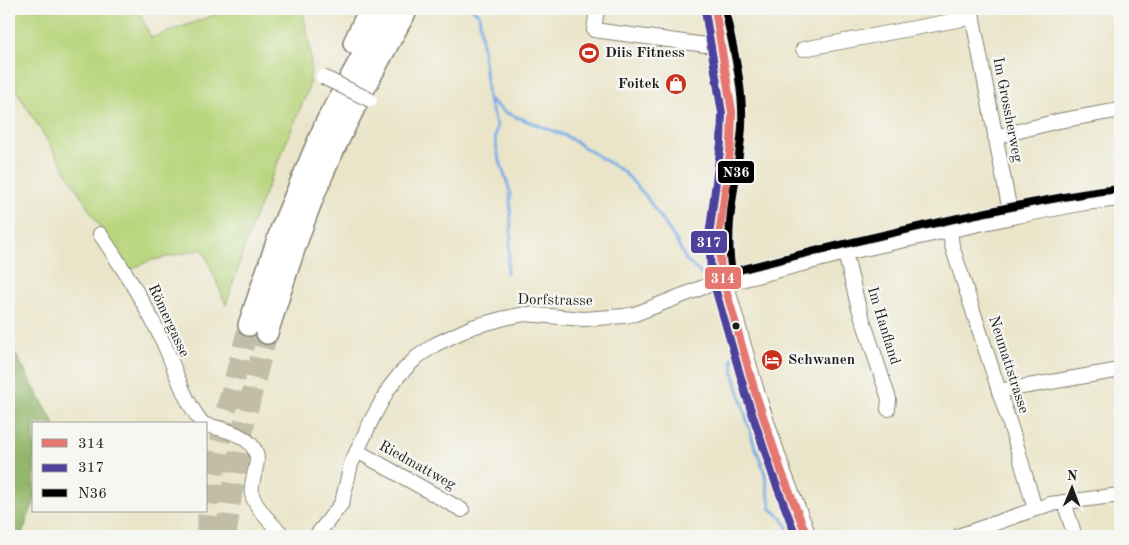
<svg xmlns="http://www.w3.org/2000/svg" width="1129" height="545" viewBox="0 0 1129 545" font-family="'Old Standard TT',serif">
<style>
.green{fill:#b8d67d;stroke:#6a794c}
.forest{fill:#92b76c;stroke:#576a44}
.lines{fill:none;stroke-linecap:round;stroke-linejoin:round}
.stream{stroke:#7baee7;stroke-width:3}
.highway-tunnel{stroke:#c1bda6;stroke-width:21;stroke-dasharray:21 11;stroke-linecap:butt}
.minor-casing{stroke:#838072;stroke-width:16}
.major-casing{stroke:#838072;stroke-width:20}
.highway-casing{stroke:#838072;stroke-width:24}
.minor{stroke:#fff;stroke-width:14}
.major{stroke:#fff;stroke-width:18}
.highway{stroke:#fff;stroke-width:21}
.minor-bridge-casing{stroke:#838072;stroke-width:16;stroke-linecap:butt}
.minor-bridge{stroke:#fff;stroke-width:14}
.bus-1-casing{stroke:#f6f6f2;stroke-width:11}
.bus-2-casing{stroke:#f6f6f2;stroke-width:11}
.bus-3-casing{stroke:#f6f6f2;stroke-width:11}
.bus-1{stroke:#e57670;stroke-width:8}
.bus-2{stroke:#4e429b;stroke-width:8}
.bus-3{stroke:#000;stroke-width:8}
.bus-dot{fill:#1c1c1c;stroke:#f6f6f2;stroke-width:2}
.labels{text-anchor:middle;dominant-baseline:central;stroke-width:5;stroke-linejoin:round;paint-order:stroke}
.poi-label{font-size:15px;font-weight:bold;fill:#1c1c1c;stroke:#f6f6f2;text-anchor:start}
.street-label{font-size:15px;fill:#1c1c1c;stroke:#f6f6f2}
.line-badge{stroke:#f6f6f2;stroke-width:2}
.badge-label{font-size:14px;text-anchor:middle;font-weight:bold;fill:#fff}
</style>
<rect width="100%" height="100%" fill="#f6f6f2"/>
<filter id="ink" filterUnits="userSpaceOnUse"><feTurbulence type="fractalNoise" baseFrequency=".02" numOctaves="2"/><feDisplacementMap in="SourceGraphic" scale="10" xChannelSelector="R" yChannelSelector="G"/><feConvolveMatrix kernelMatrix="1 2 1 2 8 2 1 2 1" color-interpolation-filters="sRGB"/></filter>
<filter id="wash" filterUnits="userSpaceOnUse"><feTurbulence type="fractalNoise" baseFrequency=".0096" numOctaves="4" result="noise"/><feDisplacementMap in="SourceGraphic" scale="20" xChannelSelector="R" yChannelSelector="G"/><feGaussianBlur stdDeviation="1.12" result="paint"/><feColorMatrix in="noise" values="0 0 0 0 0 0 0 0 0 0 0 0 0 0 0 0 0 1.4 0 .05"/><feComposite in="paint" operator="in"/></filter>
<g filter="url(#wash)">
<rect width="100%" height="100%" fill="#eae5c9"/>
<path class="green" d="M19 9H138L151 38 226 11V9H302C309 39 314 59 308 90L252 224 226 305 203 249 149 261 127 271 9 78V12Z"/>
<polygon class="forest" points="9,342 39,397 55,424 34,424 34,502 21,536 9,536"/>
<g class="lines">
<g class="stream">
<polyline points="472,9 479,14 488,98 497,126 495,137 498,155 510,191 511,233 507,273"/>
<polyline points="488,98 504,112 566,136 624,172 645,195 676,240 686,260 702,275"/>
<polyline points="732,358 734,375 754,444 764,470 771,509 781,517 787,526 787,536"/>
</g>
</g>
</g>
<g filter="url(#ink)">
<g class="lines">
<g class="highway-tunnel">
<polyline points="206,536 211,494 225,415 249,325"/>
<polyline points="226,536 231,498 245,420 267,333"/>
</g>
<g class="minor-casing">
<g id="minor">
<polyline points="597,9 594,30 706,45 721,42"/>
<polyline points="971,9 1011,217"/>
<polyline points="803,49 973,17"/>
<polyline points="995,137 1058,121 1120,110"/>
<polyline points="950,231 952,246 1015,440 1035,509"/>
<path d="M100 234C124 269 146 305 164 344 177 373 183 399 203 424"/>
<polyline points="845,253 858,305 889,399 888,409"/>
<polyline points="999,391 1120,370"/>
<path d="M206 425C224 429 256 436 257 459 257 470 250 482 252 494 254 506 275 528 284 536"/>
<polyline points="357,451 462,510"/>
<polyline points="1064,502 1075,536"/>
<polyline points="316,536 342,503 351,464 372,419 389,388 400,374 417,357 436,344 472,327 505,318 525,314 584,319 624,316 635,314 714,283 733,282 845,253 1017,216 1085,203 1120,199"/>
<polyline points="958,536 1050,504 1120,495"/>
</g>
</g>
<g class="major-casing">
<polyline id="major" points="715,9 732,112 731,144 719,236 721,272 755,392 782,473 807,536"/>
</g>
<g class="highway-casing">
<g id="highway">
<polyline points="354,43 370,9"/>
<polyline points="249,325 281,230 326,123 388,9"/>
<path d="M267 333C284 280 300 226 322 175 347 118 377 63 407 9"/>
</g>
</g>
<use href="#minor" class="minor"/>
<use href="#major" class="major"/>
<use href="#highway" class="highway"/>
<g class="minor-bridge-casing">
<polyline id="minor-bridge" points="323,77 370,100"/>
</g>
<use href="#minor-bridge" class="minor-bridge"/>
<g class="bus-1-casing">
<polyline id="bus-1" points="715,9 732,112 731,144 719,236 721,272 755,392 782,473 807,536"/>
</g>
<g class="bus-2-casing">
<polyline id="bus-2" points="705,11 722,113 721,143 709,236 711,274 746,395 773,476 796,536"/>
</g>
<g class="bus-3-casing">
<path id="bus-3" d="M725 9C733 48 744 87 742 127 739 175 723 223 732 272 807 252 882 235 958 218 1011 207 1065 195 1119 189"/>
</g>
<use href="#bus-1" class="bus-1"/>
<use href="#bus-2" class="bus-2"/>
<use href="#bus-3" class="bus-3"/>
</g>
</g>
<defs>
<g id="stadium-disc" transform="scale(1.125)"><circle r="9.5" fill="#c8321e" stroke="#f6f6f2"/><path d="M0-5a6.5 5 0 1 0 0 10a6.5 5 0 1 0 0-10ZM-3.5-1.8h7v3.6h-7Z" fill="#fff"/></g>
<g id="shop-disc" transform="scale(1.125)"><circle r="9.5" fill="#c8321e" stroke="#f6f6f2"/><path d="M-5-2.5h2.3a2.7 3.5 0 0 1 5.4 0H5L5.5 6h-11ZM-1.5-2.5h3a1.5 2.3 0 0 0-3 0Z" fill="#fff"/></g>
<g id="hotel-disc" transform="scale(1.125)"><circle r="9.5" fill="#c8321e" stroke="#f6f6f2"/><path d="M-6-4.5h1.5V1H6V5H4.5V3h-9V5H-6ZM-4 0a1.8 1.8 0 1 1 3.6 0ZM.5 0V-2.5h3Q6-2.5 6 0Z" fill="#fff"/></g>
</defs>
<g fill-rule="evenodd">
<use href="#stadium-disc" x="589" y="53"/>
<use href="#shop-disc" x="676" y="84"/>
<use href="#hotel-disc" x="772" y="360"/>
</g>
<circle class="bus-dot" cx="736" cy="326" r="4.5"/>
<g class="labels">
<g class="poi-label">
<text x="605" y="53">Diis Fitness</text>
<text x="660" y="84" text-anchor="end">Foitek</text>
<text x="788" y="360">Schwanen</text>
</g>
<g class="street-label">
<text transform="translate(1007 110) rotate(79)">Im Grossherweg</text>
<text transform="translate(555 301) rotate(1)">Dorfstrasse</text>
<text transform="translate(168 321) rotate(65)">Römergasse</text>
<text transform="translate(883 326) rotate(73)">Im Hanfland</text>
<text transform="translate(1008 365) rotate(72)">Neumattstrasse</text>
<text transform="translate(417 466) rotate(29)">Riedmattweg</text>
</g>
</g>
<g class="line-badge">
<rect x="717" y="160" width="38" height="24" rx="5" fill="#000"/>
<rect x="690" y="230" width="38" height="24" rx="5" fill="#4e429b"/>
<rect x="704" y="266" width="38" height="24" rx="5" fill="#e57670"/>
</g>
<g class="badge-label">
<text x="736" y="177">N36</text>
<text x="709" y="247">317</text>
<text x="723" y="283">314</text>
</g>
<rect width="1129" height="545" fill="none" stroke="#f6f6f2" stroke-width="30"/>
<rect x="32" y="422" width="175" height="90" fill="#f6f6f2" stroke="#9f9f9c"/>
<rect x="42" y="439" width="25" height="8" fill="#e57670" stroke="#9f9f9c"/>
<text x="78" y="448" font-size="15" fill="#1c1c1c">314</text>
<rect x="42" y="464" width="25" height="8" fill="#4e429b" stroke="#9f9f9c"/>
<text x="78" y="472" font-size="15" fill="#1c1c1c">317</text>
<rect x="42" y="489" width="25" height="8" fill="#000000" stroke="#9f9f9c"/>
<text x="78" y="498" font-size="15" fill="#1c1c1c">N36</text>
<g transform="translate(1072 488) rotate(1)" stroke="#f6f6f2" stroke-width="4" paint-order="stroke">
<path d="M0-4L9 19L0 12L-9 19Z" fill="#1c1c1c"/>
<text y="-8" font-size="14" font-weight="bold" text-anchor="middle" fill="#1c1c1c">N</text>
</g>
</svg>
